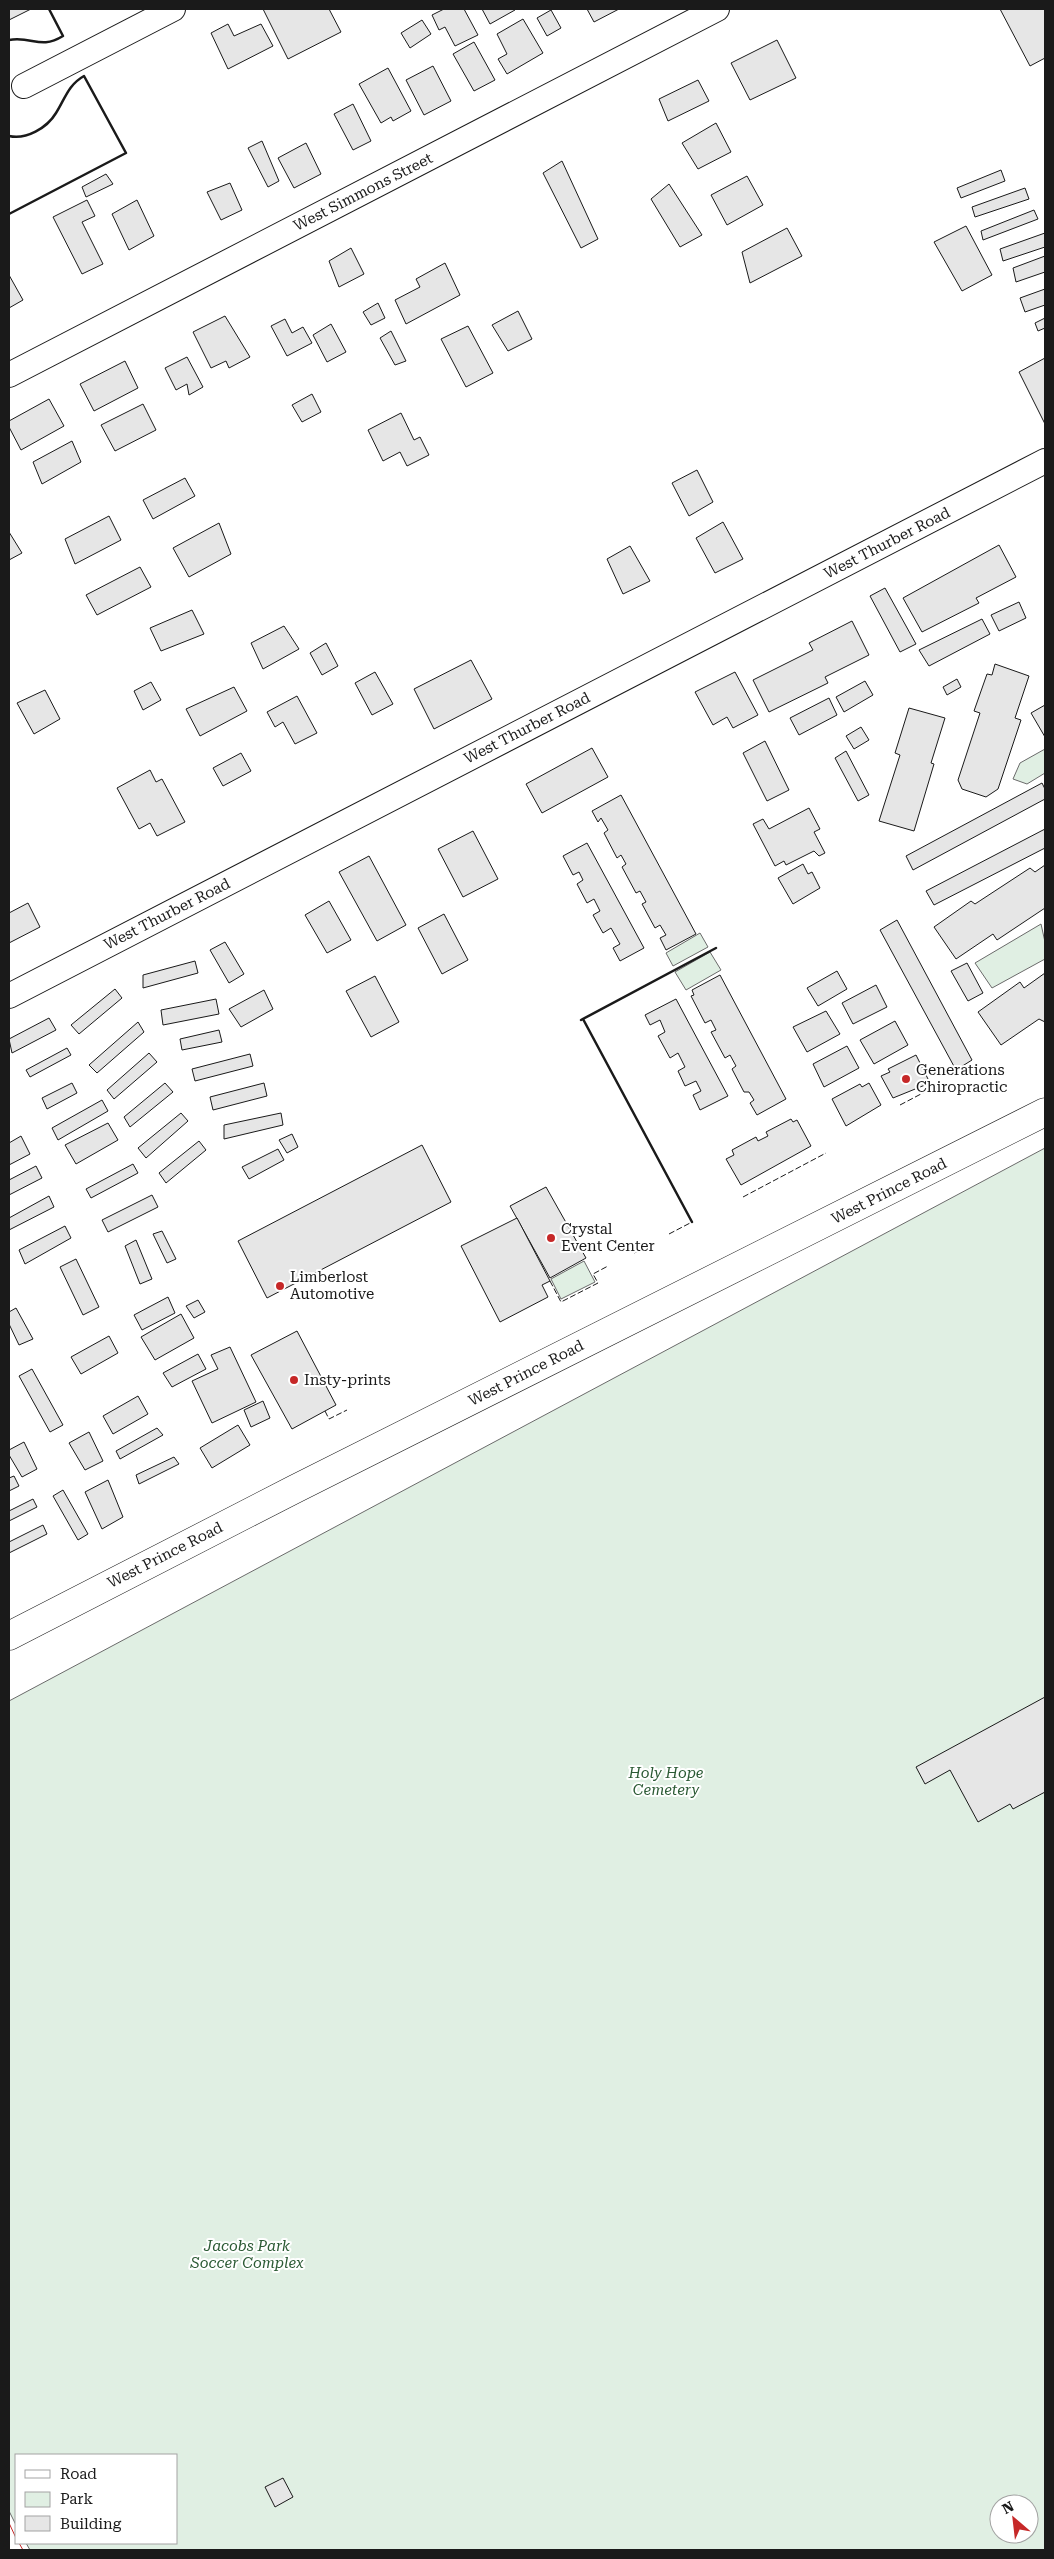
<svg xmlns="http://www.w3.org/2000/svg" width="1054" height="2559" viewBox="0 0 1054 2559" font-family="'Roboto Serif',serif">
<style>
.green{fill:#e0efe3;stroke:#6a6a6a;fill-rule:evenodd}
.building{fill:#e6e6e6;stroke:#1a1a1a}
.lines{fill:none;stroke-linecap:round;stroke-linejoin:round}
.minor-casing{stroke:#1a1a1a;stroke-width:26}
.major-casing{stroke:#1a1a1a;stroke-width:29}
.minor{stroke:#fff;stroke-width:24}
.major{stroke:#fff;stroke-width:28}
.fence{stroke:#1a1a1a;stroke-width:1;stroke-dasharray:6 2.5;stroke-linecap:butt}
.wall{stroke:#1a1a1a;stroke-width:2.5}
.power{stroke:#c62828;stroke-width:1;stroke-dasharray:18 4 2.5 4;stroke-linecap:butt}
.poi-dot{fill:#c62828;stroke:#fff;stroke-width:2}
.labels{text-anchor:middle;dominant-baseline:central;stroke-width:4;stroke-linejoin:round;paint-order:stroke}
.street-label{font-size:15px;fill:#1a1a1a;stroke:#fff}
.poi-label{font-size:15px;fill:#1a1a1a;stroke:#fff;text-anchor:start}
.park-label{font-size:15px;font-style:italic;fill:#2b5a34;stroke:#fff}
</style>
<rect width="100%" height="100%" fill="#fff"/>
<g class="green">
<polygon points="1045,749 1045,773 1027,784 1013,779 1020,763"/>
<polygon points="1041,924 1045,942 1045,959 992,988 975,963"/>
<polygon points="700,933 708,947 673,966 666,953"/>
<polygon points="710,952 721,970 686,990 675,972"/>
<path d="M1045 1148V2550H30L26 2543H176V2455H16V2525L9 2511V1701ZM999 2504H1029V2534H999Z"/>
<polygon points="584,1261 595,1282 561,1299 551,1279"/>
</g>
<g class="building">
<polygon points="9,9 31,9 9,20"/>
<polygon points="263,9 329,9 341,32 288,59"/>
<polygon points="444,9 464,9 478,35 455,46 445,27 439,30 432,15"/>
<polygon points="482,9 514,9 515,10 490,24"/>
<polygon points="587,9 619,9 594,22"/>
<polygon points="1000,9 1045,9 1045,58 1030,66"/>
<polygon points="551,10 561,28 547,36 537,18"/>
<polygon points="523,19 543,53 507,74 498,59 507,54 497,34"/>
<polygon points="422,20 431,34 410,48 401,33"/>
<polygon points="228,24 234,36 261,24 273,46 228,69 211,33"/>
<polygon points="777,40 796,78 750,100 731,63"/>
<polygon points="474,42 495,80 474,91 453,54"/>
<polygon points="433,66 451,101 424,115 406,80"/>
<polygon points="388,68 411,111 393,121 391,117 381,123 359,84"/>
<polygon points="698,80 709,101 668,121 659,99"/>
<polygon points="353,104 371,141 353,150 334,114"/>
<polygon points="716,123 731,152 698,169 682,143"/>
<polygon points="262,141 279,181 268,187 248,148"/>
<polygon points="306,143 321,174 294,188 278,158"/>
<polygon points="562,161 598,239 581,248 543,173"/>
<polygon points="1001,170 1005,181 961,198 957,188"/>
<polygon points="106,174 113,184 86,197 82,187"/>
<polygon points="747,176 763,205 727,225 711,195"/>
<polygon points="230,183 242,210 221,220 207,192"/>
<polygon points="669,184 702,235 680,247 651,199"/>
<polygon points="1025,188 1029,199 975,217 972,207"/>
<polygon points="87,200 95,216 82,222 103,264 82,274 53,217"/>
<polygon points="137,200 154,236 129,250 112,214"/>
<polygon points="1034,210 1038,219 983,240 981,231"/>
<polygon points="966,226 992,275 962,291 934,242"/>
<polygon points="787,228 802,256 750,283 742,252"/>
<polygon points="1045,233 1045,247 1003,261 1000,249"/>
<polygon points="351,248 364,274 339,287 329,261"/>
<polygon points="1045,256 1045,272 1016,282 1013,268"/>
<polygon points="445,263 460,295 406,324 395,300 420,287 416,279"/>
<polygon points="9,275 23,300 9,308"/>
<polygon points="1045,289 1045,305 1025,312 1020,298"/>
<polygon points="378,303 385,318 371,325 363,312"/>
<polygon points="518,311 532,339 508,351 492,325"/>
<polygon points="225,316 250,357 229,368 226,361 211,368 193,332"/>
<polygon points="1045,318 1045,328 1038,331 1035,323"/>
<polygon points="285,319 292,333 303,327 312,343 287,356 271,326"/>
<polygon points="331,324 346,352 327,362 313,335"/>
<polygon points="468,326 493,373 466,387 441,339"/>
<polygon points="391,331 406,361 395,365 380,338"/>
<polygon points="187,357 203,387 189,395 187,384 176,390 165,368"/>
<polygon points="1045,358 1045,424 1019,372"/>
<polygon points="125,361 138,388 94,411 80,384"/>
<polygon points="312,394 321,412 302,422 292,405"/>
<polygon points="49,399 64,426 21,450 9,427 9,421"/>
<polygon points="143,404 156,430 115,451 101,425"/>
<polygon points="401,413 414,440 420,437 429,455 407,466 400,452 383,461 368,430"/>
<polygon points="72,441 81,462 42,484 33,462"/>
<polygon points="697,470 713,502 689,516 672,483"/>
<polygon points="185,478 195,496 153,519 143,500"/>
<polygon points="109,516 121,540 75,564 65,539"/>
<polygon points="723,522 743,559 715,573 696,538"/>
<polygon points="219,523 231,554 189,577 173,548"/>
<polygon points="9,532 22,553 9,560"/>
<polygon points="999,545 1016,577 976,598 979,603 922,632 903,598"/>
<polygon points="630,546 650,581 623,594 607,559"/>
<polygon points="140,567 151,587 97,615 86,595"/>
<polygon points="885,588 916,644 900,652 870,596"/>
<polygon points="1019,602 1026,618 999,631 991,615"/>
<polygon points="192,610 204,634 161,651 150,628"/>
<polygon points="982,619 990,634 929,666 919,650"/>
<polygon points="852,621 869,655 825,677 828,683 769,712 753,680 813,650 809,643"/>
<polygon points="284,626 299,649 263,669 251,643"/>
<polygon points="326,643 338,666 322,675 310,653"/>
<polygon points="471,660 492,699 434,729 414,689"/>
<polygon points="995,664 1029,676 1015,718 1021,720 998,789 986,797 962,789 958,780 980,713 974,711 987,674 992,675"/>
<polygon points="375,672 393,704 372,715 355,683"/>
<polygon points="735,672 758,715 733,728 727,717 713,725 695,692"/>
<polygon points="957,679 961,687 947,695 943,687"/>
<polygon points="865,681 873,695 844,712 836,697"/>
<polygon points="151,682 161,700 143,710 134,691"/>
<polygon points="234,687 247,711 200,736 186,709"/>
<polygon points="45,690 60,719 34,734 17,703"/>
<polygon points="297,696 317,733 295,744 283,722 275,727 267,712"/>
<polygon points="829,698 837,715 799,735 790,718"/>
<polygon points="1045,705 1045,737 1031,713"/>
<polygon points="909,708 945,718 931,763 934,764 914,831 879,821 900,755 895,753"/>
<polygon points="861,727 869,740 854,749 846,736"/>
<polygon points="765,741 789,790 767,801 743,753"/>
<polygon points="592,748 608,777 542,813 526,784"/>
<polygon points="846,751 869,795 858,801 835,758"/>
<polygon points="241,753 251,771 223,786 213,768"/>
<polygon points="150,770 156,782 162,779 185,822 157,836 150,823 139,829 117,788"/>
<polygon points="1042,783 1045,789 1045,799 913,870 906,856"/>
<polygon points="621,795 696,934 666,950 660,938 666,935 660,925 655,928 642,904 646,902 640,891 636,893 622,867 626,864 621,855 617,858 604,833 608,830 601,818 598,822 592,811"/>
<polygon points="809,808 820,829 814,832 825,853 819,856 814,851 786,865 784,861 775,866 753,824 763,819 769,829"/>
<polygon points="1045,829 1045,848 934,905 926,891"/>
<polygon points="473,831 498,879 463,897 438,849"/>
<polygon points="587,843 644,948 620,961 613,948 620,944 611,928 603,933 593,915 600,911 594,899 587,903 577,884 583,880 579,872 573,875 563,856"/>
<polygon points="369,856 406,925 377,941 339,872"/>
<polygon points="803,864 808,874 812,872 820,888 793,904 778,878"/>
<polygon points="1045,865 1045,908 997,940 993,934 956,959 934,927 971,901 975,904 1030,868 1035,872"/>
<polygon points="329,901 351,940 327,953 305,915"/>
<polygon points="28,903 40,927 9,943 9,913"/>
<polygon points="444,914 468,960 442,974 418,928"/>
<polygon points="897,920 972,1060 956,1070 880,930"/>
<polygon points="225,942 244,974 229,983 210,950"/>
<polygon points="195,961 198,973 143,988 143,975"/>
<polygon points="967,963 983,993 968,1001 951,971"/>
<polygon points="837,971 847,989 818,1006 807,988"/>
<polygon points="1045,973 1045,1022 1039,1019 1001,1045 978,1012 1020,982 1024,988"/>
<polygon points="720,975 786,1099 757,1115 750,1103 754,1100 749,1092 744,1092 732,1069 736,1066 730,1055 725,1058 711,1032 716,1030 711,1020 705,1023 691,996 694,995 692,990"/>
<polygon points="375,976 399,1022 371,1037 346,991"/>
<polygon points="876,985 887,1007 853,1024 842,1003"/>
<polygon points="115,989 122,998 79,1034 71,1025"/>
<polygon points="264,990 273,1009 241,1027 229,1009"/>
<polygon points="216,999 219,1014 163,1025 161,1010"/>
<polygon points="676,999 728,1096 700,1110 693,1095 701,1091 696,1081 685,1086 678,1071 685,1067 678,1053 670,1058 658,1036 665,1032 660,1020 650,1025 645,1015"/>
<polygon points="826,1011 840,1034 807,1052 793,1027"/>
<polygon points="49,1018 56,1030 12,1053 9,1039"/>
<polygon points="895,1021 908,1045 874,1064 860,1040"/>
<polygon points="138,1022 144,1032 97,1073 89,1065"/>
<polygon points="219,1030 222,1042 182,1050 180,1039"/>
<polygon points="847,1046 859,1068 824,1087 813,1064"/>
<polygon points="67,1048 71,1055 30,1077 26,1070"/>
<polygon points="149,1053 157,1062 114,1099 107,1090"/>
<polygon points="250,1054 253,1066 195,1081 192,1069"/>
<polygon points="916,1055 930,1083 893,1098 881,1076 890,1072 888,1069"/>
<polygon points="72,1083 77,1093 47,1109 42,1098"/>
<polygon points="165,1083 173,1092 130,1127 124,1117"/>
<polygon points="264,1083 267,1096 213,1110 210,1097"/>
<polygon points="869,1083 881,1105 846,1126 832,1099 860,1084 862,1087"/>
<polygon points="102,1100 108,1111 58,1140 52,1128"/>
<polygon points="181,1113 188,1121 146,1158 138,1148"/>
<polygon points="281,1113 283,1125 224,1139 224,1125"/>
<polygon points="791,1119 793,1122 797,1120 811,1146 741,1185 726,1159 734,1155 732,1150 756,1137 758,1141 768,1136 766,1132"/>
<polygon points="108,1123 118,1140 76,1164 65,1145"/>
<polygon points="292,1134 298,1147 287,1153 279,1140"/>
<polygon points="21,1136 30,1154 9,1165 9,1143"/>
<polygon points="199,1141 206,1150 166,1183 159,1173"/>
<polygon points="422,1145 451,1202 267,1298 238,1241"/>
<polygon points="278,1149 284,1160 249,1179 242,1167"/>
<polygon points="133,1164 138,1173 91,1198 86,1189"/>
<polygon points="36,1166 42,1178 9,1195 9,1180"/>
<polygon points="546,1187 586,1258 550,1278 510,1206"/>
<polygon points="152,1195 158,1207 108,1232 102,1220"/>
<polygon points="49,1196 54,1207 9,1230 9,1218"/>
<polygon points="517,1218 550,1281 542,1285 548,1297 500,1322 461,1246"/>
<polygon points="65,1226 71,1238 25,1264 19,1250"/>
<polygon points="162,1231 176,1259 167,1263 153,1234"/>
<polygon points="136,1240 152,1279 140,1284 125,1246"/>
<polygon points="76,1259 99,1307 83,1315 60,1267"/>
<polygon points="168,1297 175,1313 142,1330 134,1315"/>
<polygon points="198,1300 205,1312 194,1318 186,1306"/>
<polygon points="16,1308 33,1339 19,1345 9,1324 9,1312"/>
<polygon points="181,1314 194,1338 155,1360 141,1337"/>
<polygon points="297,1331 336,1405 292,1429 251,1355"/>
<polygon points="109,1336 118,1353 81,1374 71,1357"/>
<polygon points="230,1347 256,1402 212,1423 192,1381 218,1369 211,1355"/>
<polygon points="198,1354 206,1369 172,1387 163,1373"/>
<polygon points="32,1369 63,1425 50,1432 19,1376"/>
<polygon points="138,1396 148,1414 113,1434 103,1416"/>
<polygon points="263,1401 270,1418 251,1427 244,1410"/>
<polygon points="238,1425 250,1445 212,1468 200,1448"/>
<polygon points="157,1428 163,1435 120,1459 116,1451"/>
<polygon points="89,1432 103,1461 85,1470 69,1443"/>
<polygon points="24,1442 37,1469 22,1477 9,1455 9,1450"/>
<polygon points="174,1457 179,1464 139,1484 136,1475"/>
<polygon points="14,1476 19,1486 9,1491 9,1478"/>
<polygon points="108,1480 123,1517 102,1529 85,1492"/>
<polygon points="63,1490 88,1534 78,1540 53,1496"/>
<polygon points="33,1499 37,1507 9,1521 9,1511"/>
<polygon points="43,1525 47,1534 9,1553 9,1542"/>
<polygon points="1045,1697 1045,1792 1013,1809 1010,1804 978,1822 950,1770 925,1784 916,1767"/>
<polygon points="283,2478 293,2497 275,2507 265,2487"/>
</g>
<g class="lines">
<g class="minor-casing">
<g id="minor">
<polyline points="24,86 173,9"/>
<polyline points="9,375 717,9"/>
<polyline points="9,996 1045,461"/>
</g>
</g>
<g class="major-casing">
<polyline id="major" points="9,1636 295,1489 1045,1112"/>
</g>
<use href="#minor" class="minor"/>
<use href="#major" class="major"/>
<g class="fence">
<polyline points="900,1105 940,1084"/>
<polyline points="743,1197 826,1153"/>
<polyline points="669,1234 692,1222"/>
<polyline points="634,1253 651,1244"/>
<polyline points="550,1281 561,1302 598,1283 593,1274 608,1266"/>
<polyline points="325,1411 329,1419 347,1410"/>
</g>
<g class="wall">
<path d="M9 40C33 36 40 50 63 36L49 9"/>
<path d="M9 136C26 140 47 128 56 113 65 99 68 85 84 76L126 153 9 214"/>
<polyline points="583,1019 692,1222"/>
<polyline points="581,1020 716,948"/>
</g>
<g class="power">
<polyline points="9,2523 16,2538"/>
<polyline points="19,2543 23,2550"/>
</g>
</g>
<g class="poi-dot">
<circle cx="906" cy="1079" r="5"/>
<circle cx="551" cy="1238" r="5"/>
<circle cx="280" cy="1286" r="5"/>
<circle cx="294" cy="1380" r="5"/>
</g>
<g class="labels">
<g class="street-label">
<text transform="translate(363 192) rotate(-27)">West Simmons Street</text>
<text transform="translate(887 543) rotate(-27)">West Thurber Road</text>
<text transform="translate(527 728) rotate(-27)">West Thurber Road</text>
<text transform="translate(167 914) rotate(-27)">West Thurber Road</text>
<text transform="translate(889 1191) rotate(-27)">West Prince Road</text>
<text transform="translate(526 1373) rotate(-27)">West Prince Road</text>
<text transform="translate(165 1555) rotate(-27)">West Prince Road</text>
</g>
<g class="poi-label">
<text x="916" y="1070">Generations<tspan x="916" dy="17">Chiropractic</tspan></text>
<text x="561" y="1229">Crystal<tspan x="561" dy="17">Event Center</tspan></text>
<text x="290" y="1277">Limberlost<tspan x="290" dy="17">Automotive</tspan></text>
<text x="304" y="1380">Insty-prints</text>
</g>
<g class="park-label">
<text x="666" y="1773">Holy Hope<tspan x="666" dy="17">Cemetery</tspan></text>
<text x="247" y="2246">Jacobs Park<tspan x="247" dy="17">Soccer Complex</tspan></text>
</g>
</g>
<rect width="1054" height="2559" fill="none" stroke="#1a1a1a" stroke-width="20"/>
<rect x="15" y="2454" width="162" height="90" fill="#ffffff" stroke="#a3a3a3"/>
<rect x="25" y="2470" width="25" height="8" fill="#ffffff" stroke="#a3a3a3"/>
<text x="60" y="2479" font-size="15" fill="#1a1a1a">Road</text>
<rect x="25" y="2492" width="25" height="15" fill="#e0efe3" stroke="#a3a3a3"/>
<text x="60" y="2504" font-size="15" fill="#1a1a1a">Park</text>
<rect x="25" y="2516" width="25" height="15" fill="#e6e6e6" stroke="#a3a3a3"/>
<text x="60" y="2529" font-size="15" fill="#1a1a1a">Building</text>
<g transform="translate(1014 2519) rotate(332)"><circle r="24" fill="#ffffff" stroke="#a3a3a3"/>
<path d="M0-4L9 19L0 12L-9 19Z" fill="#c62828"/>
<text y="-8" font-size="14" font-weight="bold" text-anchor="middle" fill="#1a1a1a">N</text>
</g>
</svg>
